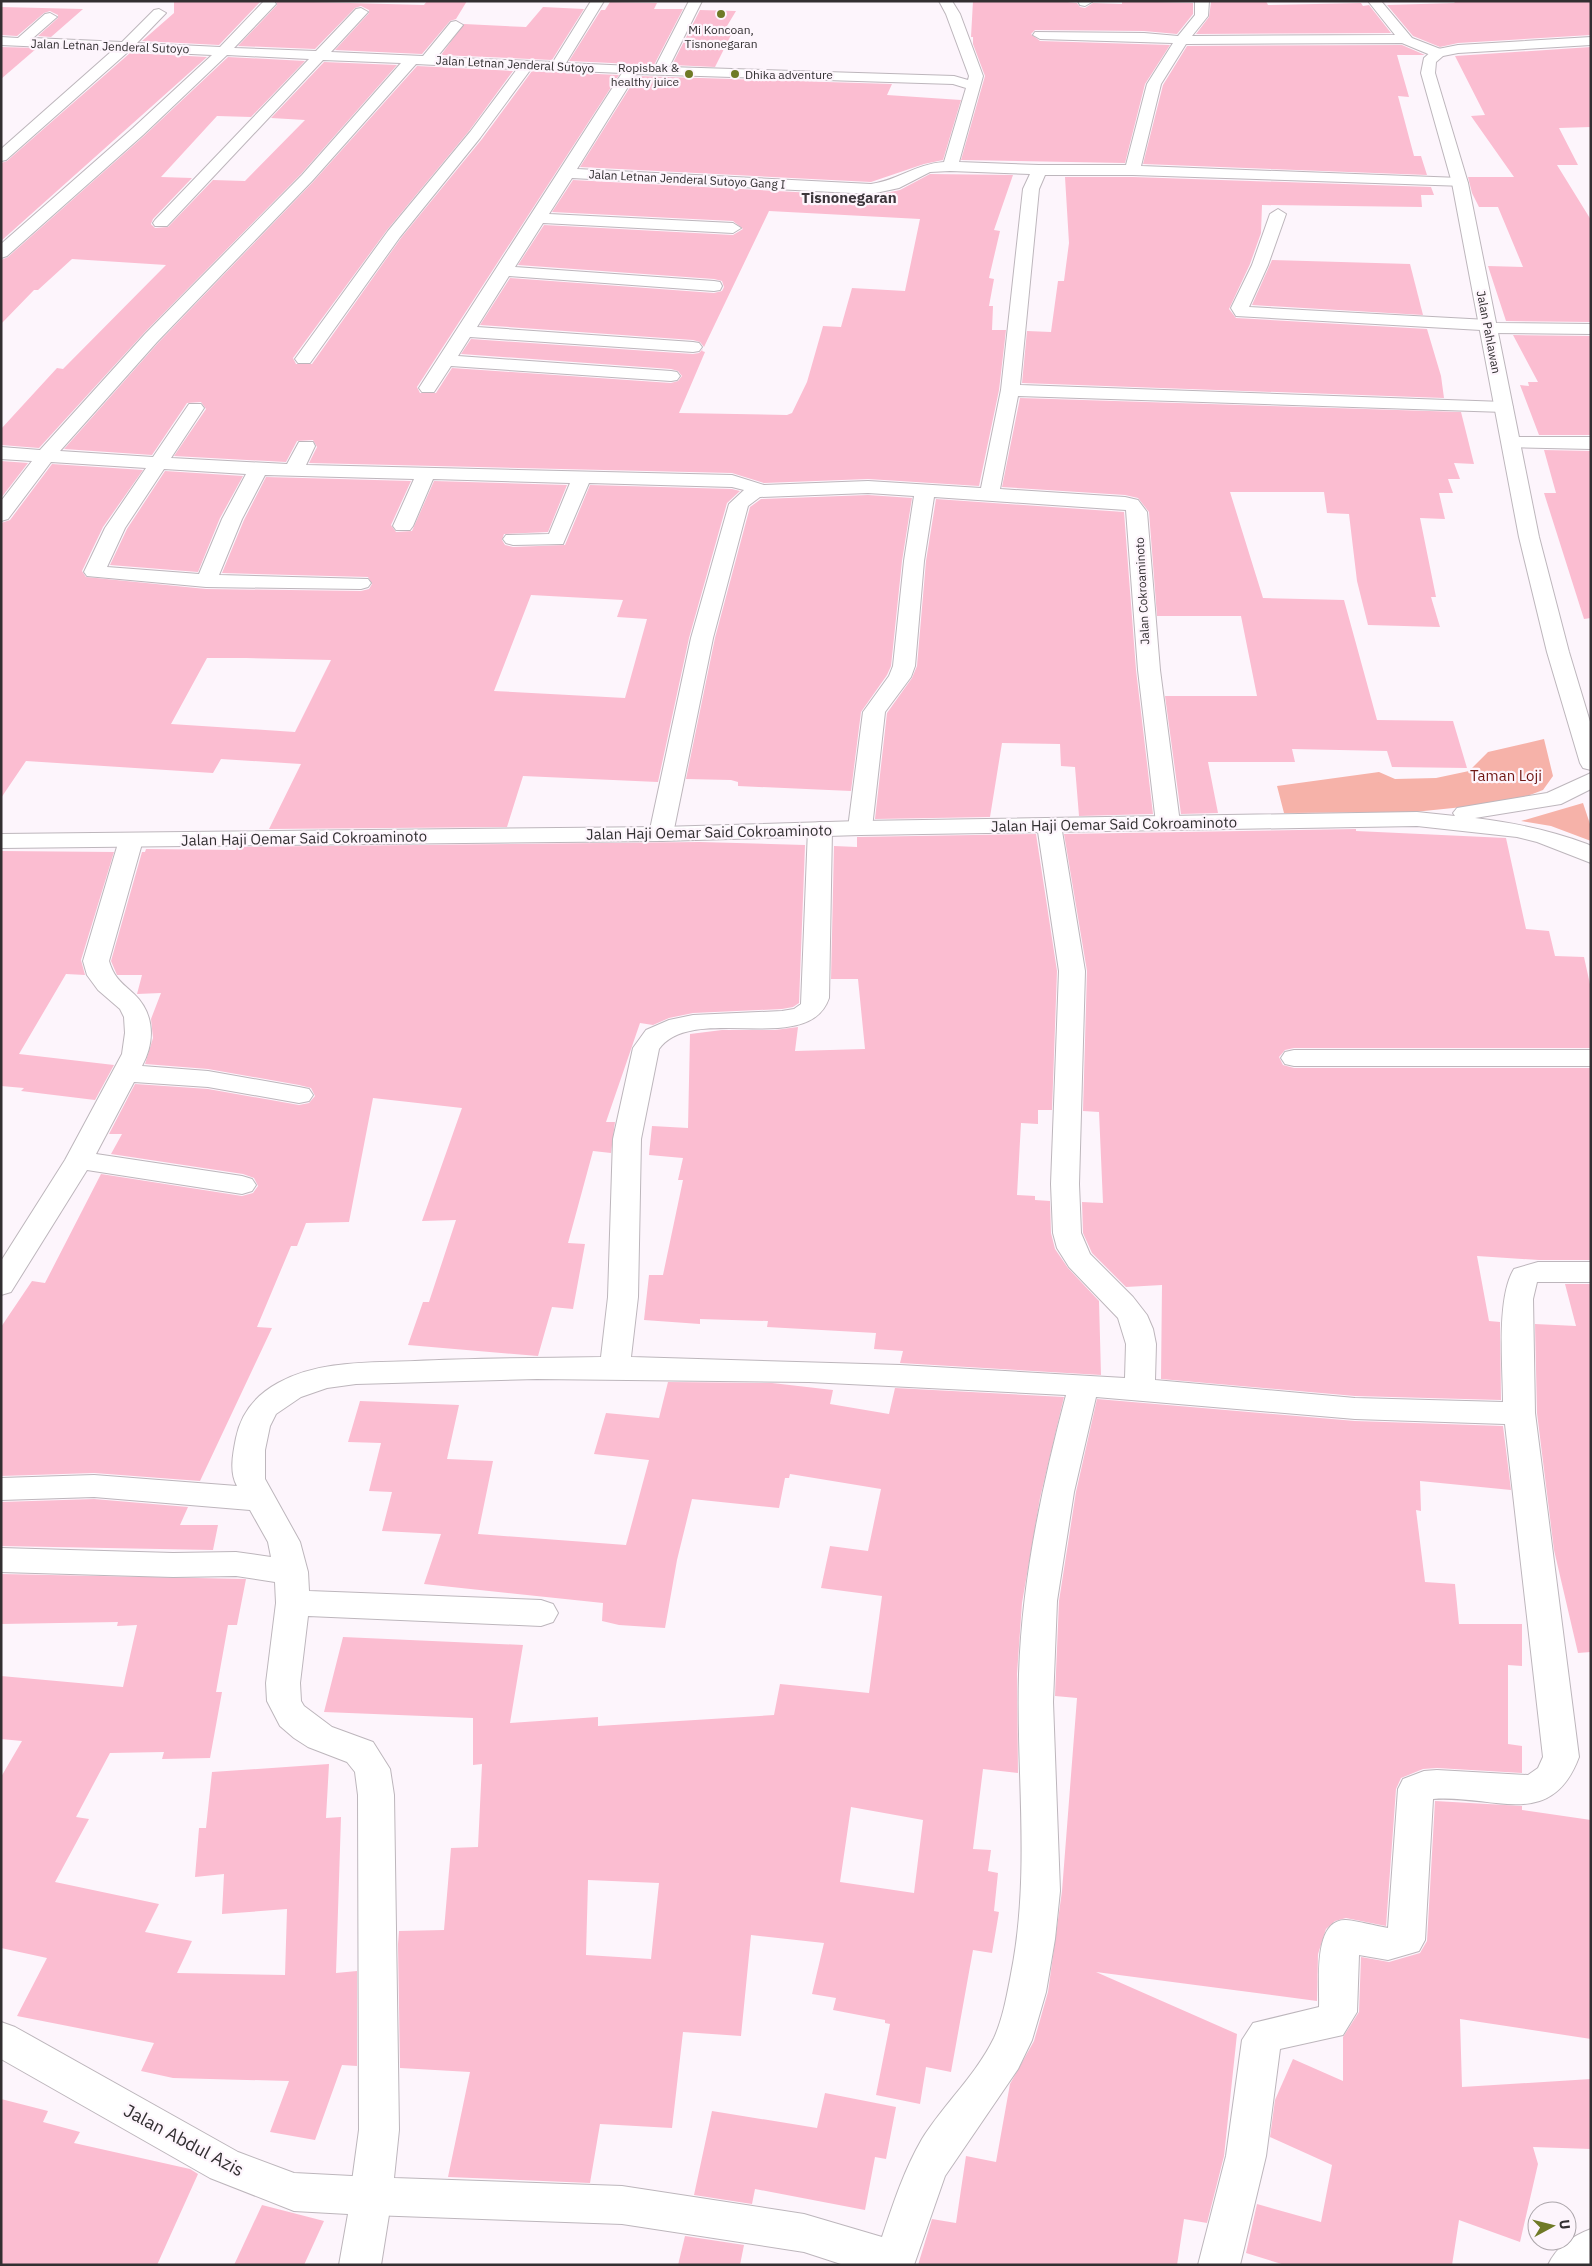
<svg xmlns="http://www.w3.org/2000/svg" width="1592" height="2266" viewBox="0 0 1592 2266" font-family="'IBM Plex Sans',sans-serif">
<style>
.green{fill:#f6b2a9}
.building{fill:#fbbdd1;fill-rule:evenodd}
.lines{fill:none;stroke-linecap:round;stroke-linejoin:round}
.street-casing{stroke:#bdb6bc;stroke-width:2}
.secondary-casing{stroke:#bdb6bc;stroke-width:2}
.street{fill:#fff;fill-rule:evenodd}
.secondary{fill:#fff;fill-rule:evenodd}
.poi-dot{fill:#6f7a26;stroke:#fdf5fc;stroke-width:2}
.labels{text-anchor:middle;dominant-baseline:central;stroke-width:4.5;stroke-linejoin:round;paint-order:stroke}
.far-poi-label{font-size:12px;fill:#322f31;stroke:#fdf5fc}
.far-street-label{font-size:12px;fill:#322f31;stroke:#fdf5fc}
.far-quarter-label{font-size:15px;font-weight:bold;fill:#3c363b;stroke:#fdf5fc}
.park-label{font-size:15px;fill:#711714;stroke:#fdf5fc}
.street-label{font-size:15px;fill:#322f31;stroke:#fdf5fc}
.near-street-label{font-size:18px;fill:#322f31;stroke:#fdf5fc}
</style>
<rect width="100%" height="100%" fill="#fdf5fc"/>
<g class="green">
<polygon points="1544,739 1553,776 1543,790 1512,802 1414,812 1284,813 1277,786 1379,772 1395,779 1436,778 1469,771 1488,752"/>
<polygon points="1583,803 1591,827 1591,841 1551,826 1521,821"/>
</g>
<g class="building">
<polygon points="174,1 261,1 219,45 142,41 174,13"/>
<polygon points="276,1 424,5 427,1 467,1 456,19 450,21 422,54 335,50 369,13 369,10 361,6 355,8 315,49 238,46 277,5"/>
<polygon points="973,1 1058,1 1077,3 1080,7 1085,8 1093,3 1122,4 1122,1 1193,3 1193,14 1177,34 1144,31 1035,30 1031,34 1040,41 1170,45 1145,84 1125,163 961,160 985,76 973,44 973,37 971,37"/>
<polygon points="1266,1 1268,5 1361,3 1363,6 1369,5 1391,33 1196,34 1209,17 1211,2"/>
<polygon points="1453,1 1591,1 1591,35 1458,43 1440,47 1413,36 1387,5 1455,3"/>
<polygon points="610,2 657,3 654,9 683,9 654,65 569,61 601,10 605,10"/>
<polygon points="1,7 83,9 51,37 38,36 58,18 58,15 50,11 44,13 17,36 1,35"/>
<polygon points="543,7 584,9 552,60 441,55 464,24 526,27"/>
<polygon points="700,10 736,11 724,31 733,31 715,67 672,65"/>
<polygon points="1402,45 1425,55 1397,55 1409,97 1398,96 1414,156 1421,156 1427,175 1143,164 1163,85 1187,46"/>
<polygon points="1,47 37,48 1,79"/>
<polygon points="1591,47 1591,127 1559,128 1578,165 1557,165 1591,220 1591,322 1506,321 1488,266 1523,267 1498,207 1479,207 1472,193 1468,177 1514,177 1471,116 1485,115 1455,56"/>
<polygon points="130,53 207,57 1,241 1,163 7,161"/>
<polygon points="228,57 305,61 251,117 217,116 161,177 192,178 153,219 151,224 155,228 168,227 213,180 245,181 305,120 271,118 324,62 397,65 301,174 144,333 39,448 1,445 1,429 57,368 63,369 166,265 72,259 38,290 34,290 1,324 1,260 8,257 144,136"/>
<polygon points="417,66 513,71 469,131 387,230 293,358 296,364 312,364 401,238 482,139 532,71 619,75 417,387 420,393 436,393 452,368 671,383 678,381 682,376 678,371 671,369 461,354 471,339 693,354 699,353 703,349 702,351 705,352 679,413 787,415 792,413 807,382 823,326 841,327 852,288 905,291 920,219 769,211 704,347 700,342 693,340 480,325 510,278 714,293 722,291 724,287 722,281 714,279 518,265 544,225 733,235 743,229 733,221 552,212 573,180 871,196 900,190 930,174 1013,175 994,230 1000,231 989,278 994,279 989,306 993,306 992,330 1006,330 999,390 979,486 868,479 764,483 732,473 309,463 317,447 313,440 297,441 286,462 174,456 206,409 201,402 187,403 152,455 64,449 158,343 313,182"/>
<polygon points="637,76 892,84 887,95 961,100 943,160 924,164 871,182 580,167"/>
<polygon points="1065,177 1133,177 1431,187 1434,195 1421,195 1422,207 1262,205 1261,233 1250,264 1229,309 1236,318 1427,329 1441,376 1444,398 1022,383 1027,331 1051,332 1058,281 1064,281 1069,243"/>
<polygon points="1272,260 1410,264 1423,315 1252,305"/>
<polygon points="1513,335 1591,336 1591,435 1539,435 1520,385 1529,386 1528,382 1538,382"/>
<polygon points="1020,398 1461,412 1474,464 1454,463 1460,479 1448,479 1453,493 1439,493 1445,519 1420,518 1436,597 1431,597 1440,627 1368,625 1357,581 1349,514 1327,513 1324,492 1230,492 1263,598 1344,600 1377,720 1453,721 1467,768 1392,767 1387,751 1292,749 1295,762 1208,762 1218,813 1181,814 1165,696 1257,696 1241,616 1157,616 1149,512 1138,498 1125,495 1002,487"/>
<polygon points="1544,450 1591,451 1591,618 1584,619 1544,493 1556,493"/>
<polygon points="1,461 28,463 1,498"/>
<path d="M52 464 143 470 103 527 82 571 86 577 206 589 361 591 369 589 372 584 368 577 222 573 244 520 266 477 411 481 391 525 396 532 412 531 434 481 567 485 548 532 504 534 502 540 505 545 513 547 565 545 590 485 732 489 740 491 727 503 689 638 658 782 523 776 507 827 269 829 301 764 221 759 213 773 26 761 1 798V523L10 520ZM531 595 623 600 617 617 647 619 625 698 494 691ZM207 658H246L331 660 295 732 171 724Z"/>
<polygon points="165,471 243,476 220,518 198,572 110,565 127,529"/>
<polygon points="868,495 912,498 902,561 891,666 887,675 861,712 851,791 738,786 738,782 731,780 686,779 715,638 750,507 761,499"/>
<polygon points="936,499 1124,512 1136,670 1153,814 1079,816 1075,767 1061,766 1060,744 1002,743 990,817 875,819 887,713 912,678 917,666 926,561"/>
<polygon points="1356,829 1356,831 1506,838 1526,929 1549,931 1555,956 1584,957 1591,989 1591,1048 1294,1048 1285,1050 1279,1057 1283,1065 1294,1068 1591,1068 1591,1260 1539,1260 1477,1256 1489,1321 1500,1322 1501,1400 1355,1396 1161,1379 1162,1285 1126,1287 1092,1253 1083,1233 1082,1202 1103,1203 1099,1112 1083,1111 1087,971 1064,834"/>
<polygon points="1036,834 1057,971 1052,1110 1038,1110 1038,1124 1021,1123 1017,1195 1035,1196 1035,1200 1050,1201 1051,1233 1055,1249 1068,1268 1099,1301 1101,1375 900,1363 903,1351 874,1349 876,1333 767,1327 768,1321 700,1319 700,1324 644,1320 649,1275 663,1275 683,1180 678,1180 683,1158 649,1155 652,1126 688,1128 690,1034 722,1030 775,1030 798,1027 795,1051 865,1049 858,979 831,979 834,846 857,847 857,837"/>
<polygon points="700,842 805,845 799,1003 793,1007 782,1009 693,1013 669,1018 653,1025 640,1023 606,1122 615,1122 611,1153 593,1151 568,1243 585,1244 573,1309 552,1307 538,1356 408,1345 423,1302 429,1302 456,1220 422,1221 462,1108 373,1098 349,1222 306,1223 297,1246 291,1246 257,1327 272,1328 200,1481 94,1473 1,1476 1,1327 32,1281 45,1283 101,1174 242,1196 253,1193 258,1186 254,1178 243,1174 111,1154 122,1134 109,1134 135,1084 208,1089 299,1105 309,1103 315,1096 311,1088 299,1085 208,1069 145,1064 153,1038 151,1019 161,993 137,994 142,975 117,975 111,961 142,852 145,852 146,849 236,850 237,847"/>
<polygon points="1,851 114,852 81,960 85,975 66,974 19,1054 114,1065 95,1100 21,1091 24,1088 1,1086"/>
<polygon points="1565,1284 1591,1284 1591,1652 1578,1653 1554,1550 1537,1413 1535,1324 1576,1326"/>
<path d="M668 1382 772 1383 833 1390 830 1404 889 1414 895 1388 1064 1397 1040 1498 1022 1603 1017 1674 1018 1773 983 1769 973 1849 991 1850 988 1871 998 1873 994 1911 999 1912 992 1953 973 1950 951 2072 926 2067 920 2104 876 2095 890 2024 885 2023V2020L833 2010 836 1998 812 1994 824 1943 751 1935 741 2036 683 2032 672 2128 600 2124 590 2183 448 2177 470 2072 400 2068 398 1944 399 1931 444 1930 451 1848 478 1847 482 1764 473 1765V1718L324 1712 343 1637 523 1645 510 1723 598 1717V1726L774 1715 780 1684 869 1693 882 1596 821 1588 830 1546 868 1551 881 1489 790 1474 789 1478H785L779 1508 692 1499 677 1560 665 1628 619 1625 602 1621 603 1603 424 1584 441 1534 382 1531 392 1492 369 1491 381 1443 348 1442 360 1401 459 1405 447 1459 493 1461 478 1534 626 1545 649 1460 594 1454 606 1413 659 1418ZM851 1807 923 1820 914 1893 840 1882ZM588 1880 659 1883 651 1959 586 1955Z"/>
<polygon points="1097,1399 1355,1421 1503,1426 1511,1490 1420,1481 1421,1511 1416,1510 1425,1582 1455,1584 1459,1624 1522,1624 1522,1666 1508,1665 1508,1744 1522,1746 1522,1773 1437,1768 1423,1769 1401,1778 1396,1789 1386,1926 1346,1918 1335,1921 1326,1929 1318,1954 1317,2001 1096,1972 1237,2034 1224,2156 1207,2223 1184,2219 1177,2265 918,2265 932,2219 956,2223 966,2156 996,2162 1010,2084 1034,2041 1048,1992 1062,1891 1077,1698 1055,1696 1059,1601 1076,1492"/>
<polygon points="94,1499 188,1507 180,1525 218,1525 213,1550 1,1546 1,1502"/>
<polygon points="1,1574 246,1579 237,1625 228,1625 216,1692 222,1692 210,1758 162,1759 164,1752 110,1753 76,1817 89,1819 55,1882 159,1904 145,1932 192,1941 177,1973 285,1975 287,1909 222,1914 224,1874 195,1877 199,1828 206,1828 212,1772 329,1764 326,1818 341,1817 336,1973 357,1971 357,2066 342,2065 315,2140 270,2132 289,2081 173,2078 141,2071 154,2043 17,2016 47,1958 1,1948 1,1777 22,1741 1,1739 1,1676 123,1687 137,1625 117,1626 118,1622 1,1624"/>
<polygon points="1435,1801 1522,1806 1522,1810 1591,1820 1591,2039 1460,2019 1462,2087 1591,2079 1591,2149 1533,2147 1538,2164 1520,2242 1459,2220 1452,2265 1285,2265 1246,2253 1257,2204 1321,2222 1332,2165 1270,2137 1275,2100 1293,2059 1343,2081 1343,2037 1359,2012 1361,1957 1389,1962 1420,1953 1427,1941"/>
<polygon points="825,2093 896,2107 886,2159 875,2157 865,2210 755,2189 752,2204 694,2195 712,2111 817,2128"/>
<polygon points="1,2099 48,2111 43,2122 80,2132 74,2143 190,2169 198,2174 157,2265 1,2265"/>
<polygon points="262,2205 324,2221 304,2265 234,2265"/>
<polygon points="685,2236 744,2245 740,2265 678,2265"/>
</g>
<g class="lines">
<g class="street-casing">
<g id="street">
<path d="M264 1H274L276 4 234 48 316 51 356 9 361 8 368 12 331 52 423 56 451 22 456 21 463 25 437 57 553 62 591 1H604L566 63 655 67 689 1H702L669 67 954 76 968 80 969 76 946 14 939 1H952L960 14 983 76 959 162 1039 165H1126L1147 84 1173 43 1040 39 1033 35 1035 32 1144 33 1178 36 1195 15V1H1209L1208 16 1192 36 1395 35 1368 1H1381L1412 38 1443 50 1445 53 1443 56H1433L1402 43 1186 44 1161 84 1141 166 1460 178 1465 180 1468 183 1465 186 1133 175H1045L1039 189 1020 385 1504 402 1510 403 1513 407 1510 411 1504 412 1018 396 1000 489 1125 497 1138 500 1147 512 1160 670 1180 823 1176 828 1168 830 1160 828 1156 823 1138 670 1126 510 934 497 924 561 915 666 911 677 885 712 872 828 868 833 860 835 852 833 848 828 863 712 889 676 893 666 904 561 914 496 868 493 760 497 748 506 713 638 673 834 669 839 661 841 653 839 649 834 691 638 729 504 744 490 732 487 589 483 563 544 513 545 506 543 503 539 506 535 549 534 570 483 433 479 413 526 410 530H396L393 526 414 479 265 475 242 519 219 575 368 579 371 583 368 587 361 589 206 587 87 576 84 572 105 528 146 468 51 462 8 519 1 521V501L32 461 1 459V447L40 450 145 334 302 175 401 63 323 60 167 226H155L153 223 155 220 309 59 227 55 143 135 7 256 1 258V244L133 128 212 55 129 51 6 160 1 161V149L113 50 1 45V37L18 38 45 14 50 13 57 17 33 38 122 42 154 10 159 9 166 13 137 43 220 47ZM416 64 517 69 470 132 388 231 295 359 298 363H310L400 237 480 138 531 69 622 73 419 388 422 392H434L451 366 671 381 677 380 680 376 677 372 671 371 458 356 470 337 693 352 699 351 702 347 699 343 693 342 477 327 509 276 714 291 720 290 722 286 720 282 714 281 515 267 543 223 733 233 741 228 733 223 549 214 572 178 871 194 899 188 930 172 950 171 1030 174 1023 189 1001 390 981 488 868 481 764 485 732 475 306 465 315 446 313 442H299L287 464 171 458 204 408 201 404H189L153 457 60 451 157 342 312 181ZM636 74 953 84 966 88 944 162C915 164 899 180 871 184L577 169ZM164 469 246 474 222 519 199 574 107 567 125 528Z"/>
<polygon points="1078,1 1092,1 1092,2 1085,6 1080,5"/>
<polygon points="1278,209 1286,214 1268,265 1249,307 1488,320 1495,323 1591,324 1591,334 1488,333 1481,330 1236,316 1231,308 1252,265 1270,214"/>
<polygon points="1511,437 1591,437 1591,449 1504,447 1502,443 1504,439"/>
<path d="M1049 818 1057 820 1061 825 1085 971 1079 1184 1081 1233 1090 1254 1133 1297 1147 1315 1153 1329 1156 1344 1155 1380 1355 1398 1503 1402C1503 1367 1496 1298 1514 1269L1538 1262H1591V1282H1537L1533 1299 1535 1413 1579 1757C1551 1832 1493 1794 1433 1799L1425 1940 1419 1951 1388 1960 1359 1955 1357 2012 1343 2035 1280 2049 1266 2156 1240 2265H1198L1226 2156 1242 2040 1253 2023 1319 2007C1320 1984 1312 1919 1346 1920 1360 1921 1374 1926 1388 1928L1398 1789 1403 1779 1424 1771 1437 1770 1528 1775 1538 1768 1543 1757 1505 1424 1355 1419 1096 1397 1074 1492 1057 1601 1053 1702 1060 1891 1055 1939 1046 1992 1032 2040 1018 2069 945 2176 914 2265H844L804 2252 622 2224 371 2215 356 2209 350 2196 359 2130 358 1795 355 1772 347 1762 308 1747 294 1738 280 1726 267 1701 266 1683 276 1603 275 1582 236 1576 173 1577 1 1572V1548L173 1553 236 1552 271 1557 268 1542 250 1510 94 1497 1 1500V1478L94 1475 237 1486C229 1472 233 1453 236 1438 241 1413 256 1395 278 1383 319 1360 370 1363 415 1361 477 1358 539 1358 601 1357L608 1297 613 1139 633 1048 646 1030 669 1020 693 1015 782 1011 794 1009 801 1004 808 829 812 824 820 822 828 824 832 829 829 998C809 1058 693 1002 659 1049L641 1139 638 1297 631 1357 900 1365 1125 1378 1126 1344 1118 1318 1069 1267 1057 1248 1053 1233 1051 1184 1059 971 1037 825 1041 820ZM537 1379 809 1382 1066 1395C1042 1486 1022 1579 1019 1674 1016 1774 1031 1874 1011 1974 1007 1995 1003 2018 994 2038 976 2075 944 2104 922 2139 904 2170 893 2204 882 2237L804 2214 622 2186 394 2178 399 2130 394 1795 390 1769 373 1742 332 1727 304 1706 301 1701 300 1683 308 1616 541 1626 553 1622 558 1613 553 1604 541 1600 309 1591 308 1572 300 1542 265 1479V1450L270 1426 276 1414 301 1397 327 1388 356 1384Z"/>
<path d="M131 833 139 835 143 840 109 961C114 978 122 983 134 994 155 1014 155 1042 142 1066L208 1071 299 1087 309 1089 313 1095 309 1101 299 1103 208 1087 134 1082 96 1154 242 1176 252 1179 256 1185 252 1191 242 1194 87 1170 11 1292 1 1295V1261L65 1160 122 1054 125 1033 124 1017 120 1009 98 990 87 975 83 961 119 840 123 835Z"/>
<polygon points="1294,1050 1591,1050 1591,1066 1294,1066 1285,1064 1281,1058 1285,1052"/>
<path d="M1591 2229V2265H1548C1557 2246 1572 2236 1591 2229Z"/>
</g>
</g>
<g class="secondary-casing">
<g id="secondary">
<polygon points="1591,37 1591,45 1458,53 1443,56 1436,62 1435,73 1468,183 1539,537 1569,652 1591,725 1591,770 1583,768 1580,763 1547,652 1519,537 1452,183 1421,73 1424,58 1433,50 1458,45"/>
<path d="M1591 773V789L1561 804 1475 818C1515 823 1550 830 1587 844L1591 846V863L1537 842 1517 837 1417 826 860 835 661 841 1 848V834L661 827 860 821 1417 812 1455 816 1453 813 1457 808 1547 793Z"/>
<polygon points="1,2022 15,2027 238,2152 294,2173 371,2177 386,2183 392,2196 381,2265 339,2265 348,2214 294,2211 210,2178 1,2059"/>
</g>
</g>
<use href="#street" class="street"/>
<use href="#secondary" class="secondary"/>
</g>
<g class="poi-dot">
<circle cx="721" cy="14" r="5"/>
<circle cx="689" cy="74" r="5"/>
<circle cx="735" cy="74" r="5"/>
</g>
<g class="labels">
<g class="far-poi-label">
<text x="721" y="29">Mi Koncoan,<tspan x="721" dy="14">Tisnonegaran</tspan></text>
<text x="679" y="67" text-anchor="end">Ropisbak &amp;<tspan x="679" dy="14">healthy juice</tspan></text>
<text x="745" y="74" text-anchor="start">Dhika adventure</text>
</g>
<g class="far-street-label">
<text transform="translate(110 46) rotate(2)">Jalan Letnan Jenderal Sutoyo</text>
<text transform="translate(515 64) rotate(3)">Jalan Letnan Jenderal Sutoyo</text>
<text transform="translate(687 179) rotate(3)">Jalan Letnan Jenderal Sutoyo Gang I</text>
<text transform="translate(1489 332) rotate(79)">Jalan Pahlawan</text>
<text transform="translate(1142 591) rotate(-93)">Jalan Cokroaminoto</text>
</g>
<g class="far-quarter-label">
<text x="849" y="197">Tisnonegaran</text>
</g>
<g class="park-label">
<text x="1506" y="775">Taman Loji</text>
</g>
<g class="street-label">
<text transform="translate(1114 824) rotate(-1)">Jalan Haji Oemar Said Cokroaminoto</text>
<text transform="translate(709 832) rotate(-1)">Jalan Haji Oemar Said Cokroaminoto</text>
<text transform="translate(304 838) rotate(-1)">Jalan Haji Oemar Said Cokroaminoto</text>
</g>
<g class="near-street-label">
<text transform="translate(184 2140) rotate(28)">Jalan Abdul Azis</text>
</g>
</g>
<rect width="1592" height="2266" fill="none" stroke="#322f31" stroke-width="5"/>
<g transform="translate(1552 2226) rotate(83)"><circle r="24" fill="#fdf5fc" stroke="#aca6ab"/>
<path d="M0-4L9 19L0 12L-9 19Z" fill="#6f7a26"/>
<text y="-8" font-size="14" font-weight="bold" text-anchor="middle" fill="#322f31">U</text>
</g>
</svg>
